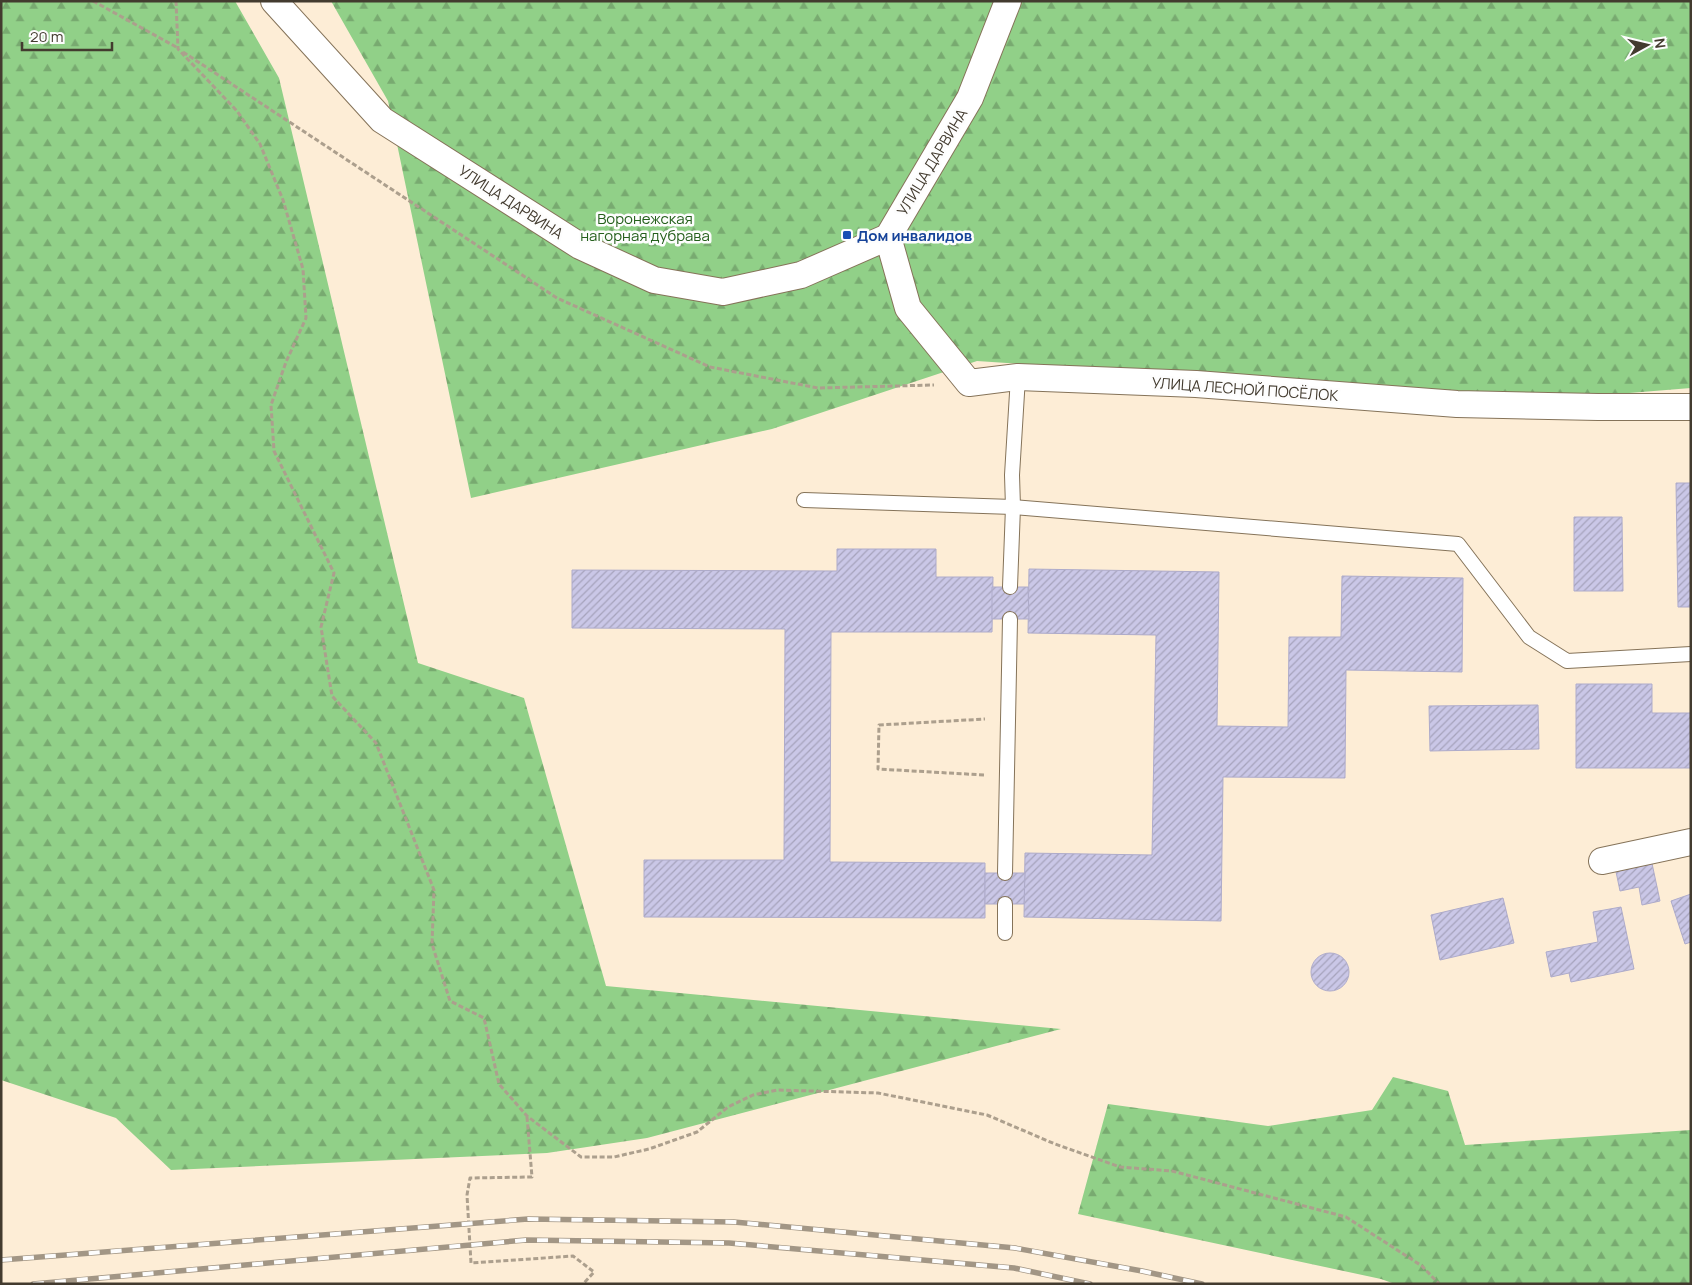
<svg xmlns="http://www.w3.org/2000/svg" width="1692" height="1285" viewBox="0 0 1692 1285" font-family="Manrope,sans-serif">
<style>
.forest{fill:url(#forest-firs)}
.building{fill:url(#building-hatch);stroke:#aeabca}
.lines{fill:none;stroke-linecap:round;stroke-linejoin:round}
.lane-casing{stroke:#857359;stroke-width:16}
.street-casing{stroke:#857359;stroke-width:28}
.path{stroke:#ac9f8d;stroke-width:3;stroke-dasharray:5 2.5;stroke-linecap:butt}
.lane{stroke:#fff;stroke-width:14}
.street{stroke:#fff;stroke-width:26}
.rail-casing{stroke:#a29685;stroke-width:5.5}
.rail{stroke:#fdfdfd;stroke-width:4;stroke-dasharray:11;stroke-linecap:butt}
.transit-dot{fill:#1a4fb4;stroke:#fdfdfd;stroke-width:2}
.labels{text-anchor:middle;dominant-baseline:central;stroke-width:5;stroke-linejoin:round;paint-order:stroke}
.street-label{font-size:15px;fill:#433b2f;stroke:#fdfdfd}
.park-label{font-size:15px;fill:#245f1b;stroke:#fdfdfd}
.transit-label{font-size:15px;font-weight:bold;fill:#164399;stroke:#fdfdfd;text-anchor:start}
</style>
<defs>
<pattern id="forest-firs" width="22" height="20" patternUnits="userSpaceOnUse" patternTransform="scale(1.25)"><rect width="22" height="20" fill="#91d088"/><path d="M5 1l3.5 6h-7zM16 11l3.5 6h-7z" fill="#78aa70"/></pattern>
<pattern id="building-hatch" width="6" height="6" patternUnits="userSpaceOnUse" patternTransform="scale(1.25)"><rect width="6" height="6" fill="#cac7e7"/><path d="M-1 1l2-2M0 6l6-6M5 7l2-2" fill="none" stroke="#a6a3bc"/></pattern>
</defs>
<rect width="100%" height="100%" fill="#fdedd6"/>
<g class="forest">
<polygon points="1,1 235,1 279,78 418,663 524,698 606,986 1061,1029 647,1138 547,1153 171,1170 116,1118 1,1080"/>
<polygon points="331,1 1691,1 1691,388 1592,396 1438,391 977,361 772,429 471,498 388,101"/>
<polygon points="1393,1077 1448,1091 1465,1145 1691,1130 1691,1284 1395,1284 1381,1279 1078,1214 1108,1104 1268,1126 1372,1110"/>
</g>
<g class="building">
<polygon points="1676,483 1691,483 1691,607 1678,607"/>
<polygon points="1574,517 1622,517 1623,591 1574,591"/>
<polygon points="837,549 936,549 936,577 993,577 992,632 831,632 830,862 985,863 985,918 644,917 644,860 784,860 785,629 572,628 572,570 837,571"/>
<polygon points="1029,569 1219,572 1217,726 1288,727 1289,637 1341,637 1342,576 1463,578 1462,672 1346,670 1345,778 1223,777 1221,921 1024,917 1025,853 1152,855 1156,635 1028,633"/>
<polygon points="992,587 1028,587 1029,619 992,619"/>
<polygon points="1576,684 1652,684 1652,713 1691,713 1691,768 1576,768"/>
<polygon points="1538,705 1539,749 1430,751 1429,706"/>
<polygon points="1650,854 1660,901 1642,905 1639,887 1620,891 1614,862"/>
<polygon points="985,873 1025,873 1024,904 985,904"/>
<polygon points="1691,894 1691,942 1685,944 1671,901"/>
<polygon points="1503,898 1514,943 1440,960 1431,915"/>
<polygon points="1621,907 1634,969 1571,982 1569,973 1551,977 1546,952 1598,942 1593,912"/>
<circle cx="1330" cy="972" r="19"/>
</g>
<g class="lines">
<g class="lane-casing">
<g id="lane">
<polyline points="804,500 1013,507 1458,544 1529,637 1567,661 1691,654"/>
<polyline points="1010,587 1013,507 1012,475 1018,377"/>
<polyline points="1005,873 1010,619"/>
<polyline points="1005,933 1005,904"/>
</g>
</g>
<g class="street-casing">
<g id="street">
<polyline points="274,1 382,120 580,246 654,280 723,292 801,275 888,237 970,98 1008,1"/>
<polyline points="888,237 908,308 969,383 1018,377 1196,384 1457,404 1598,407 1691,407"/>
<polyline points="1602,861 1691,842"/>
</g>
</g>
<g class="path">
<polyline points="93,1 178,48"/>
<polyline points="176,1 178,49 237,111 260,144 283,200 303,269 306,318 286,362 271,405 274,451 334,573 321,627 332,696 376,743 434,890 432,944 450,1001 484,1018 499,1084 527,1116 581,1157 614,1157 649,1149 697,1132 728,1107 753,1095 777,1090 878,1093 987,1115 1055,1144 1120,1167 1172,1171 1346,1217 1422,1266 1439,1284"/>
<polyline points="183,52 557,298 710,367 818,388 934,385"/>
<polyline points="984,775 878,769 879,725 985,719"/>
<polyline points="527,1117 532,1177 470,1178 467,1195 471,1263 573,1256 594,1272 583,1284"/>
</g>
<use href="#lane" class="lane"/>
<use href="#street" class="street"/>
<g class="rail-casing">
<g id="rail">
<polyline points="1,1260 528,1219 734,1222 1015,1248 1142,1271 1202,1284"/>
<polyline points="33,1284 526,1240 729,1243 1014,1268 1090,1284"/>
</g>
</g>
<use href="#rail" class="rail"/>
</g>
<rect class="transit-dot" x="842" y="230" width="10" height="10" rx="2.5"/>
<g class="labels">
<g class="street-label">
<text transform="translate(932 162) rotate(-59)">УЛИЦА ДАРВИНА</text>
<text transform="translate(511 202) rotate(33)">УЛИЦА ДАРВИНА</text>
<text transform="translate(1245 389) rotate(4)">УЛИЦА ЛЕСНОЙ ПОСЁЛОК</text>
</g>
<g class="park-label">
<text x="645" y="218">Воронежская<tspan x="645" dy="17">нагорная дубрава</tspan></text>
</g>
<g class="transit-label">
<text x="857" y="235">Дом инвалидов</text>
</g>
</g>
<rect width="1692" height="1285" fill="none" stroke="#433b2f" stroke-width="5"/>
<g transform="translate(1647 45) rotate(82)" stroke="#fdfdfd" stroke-width="4" paint-order="stroke">
<path d="M0-4L9 19L0 12L-9 19Z" fill="#433b2f"/>
<text y="-8" font-size="14" font-weight="bold" text-anchor="middle" fill="#433b2f">N</text>
</g>
<path d="M22 42v8h90v-8" fill="none" stroke="#433b2f" stroke-width="2.5"/>
<text x="30" y="42" font-size="15" fill="#433b2f" stroke="#fdfdfd" stroke-width="4" paint-order="stroke">20 m</text>
</svg>
